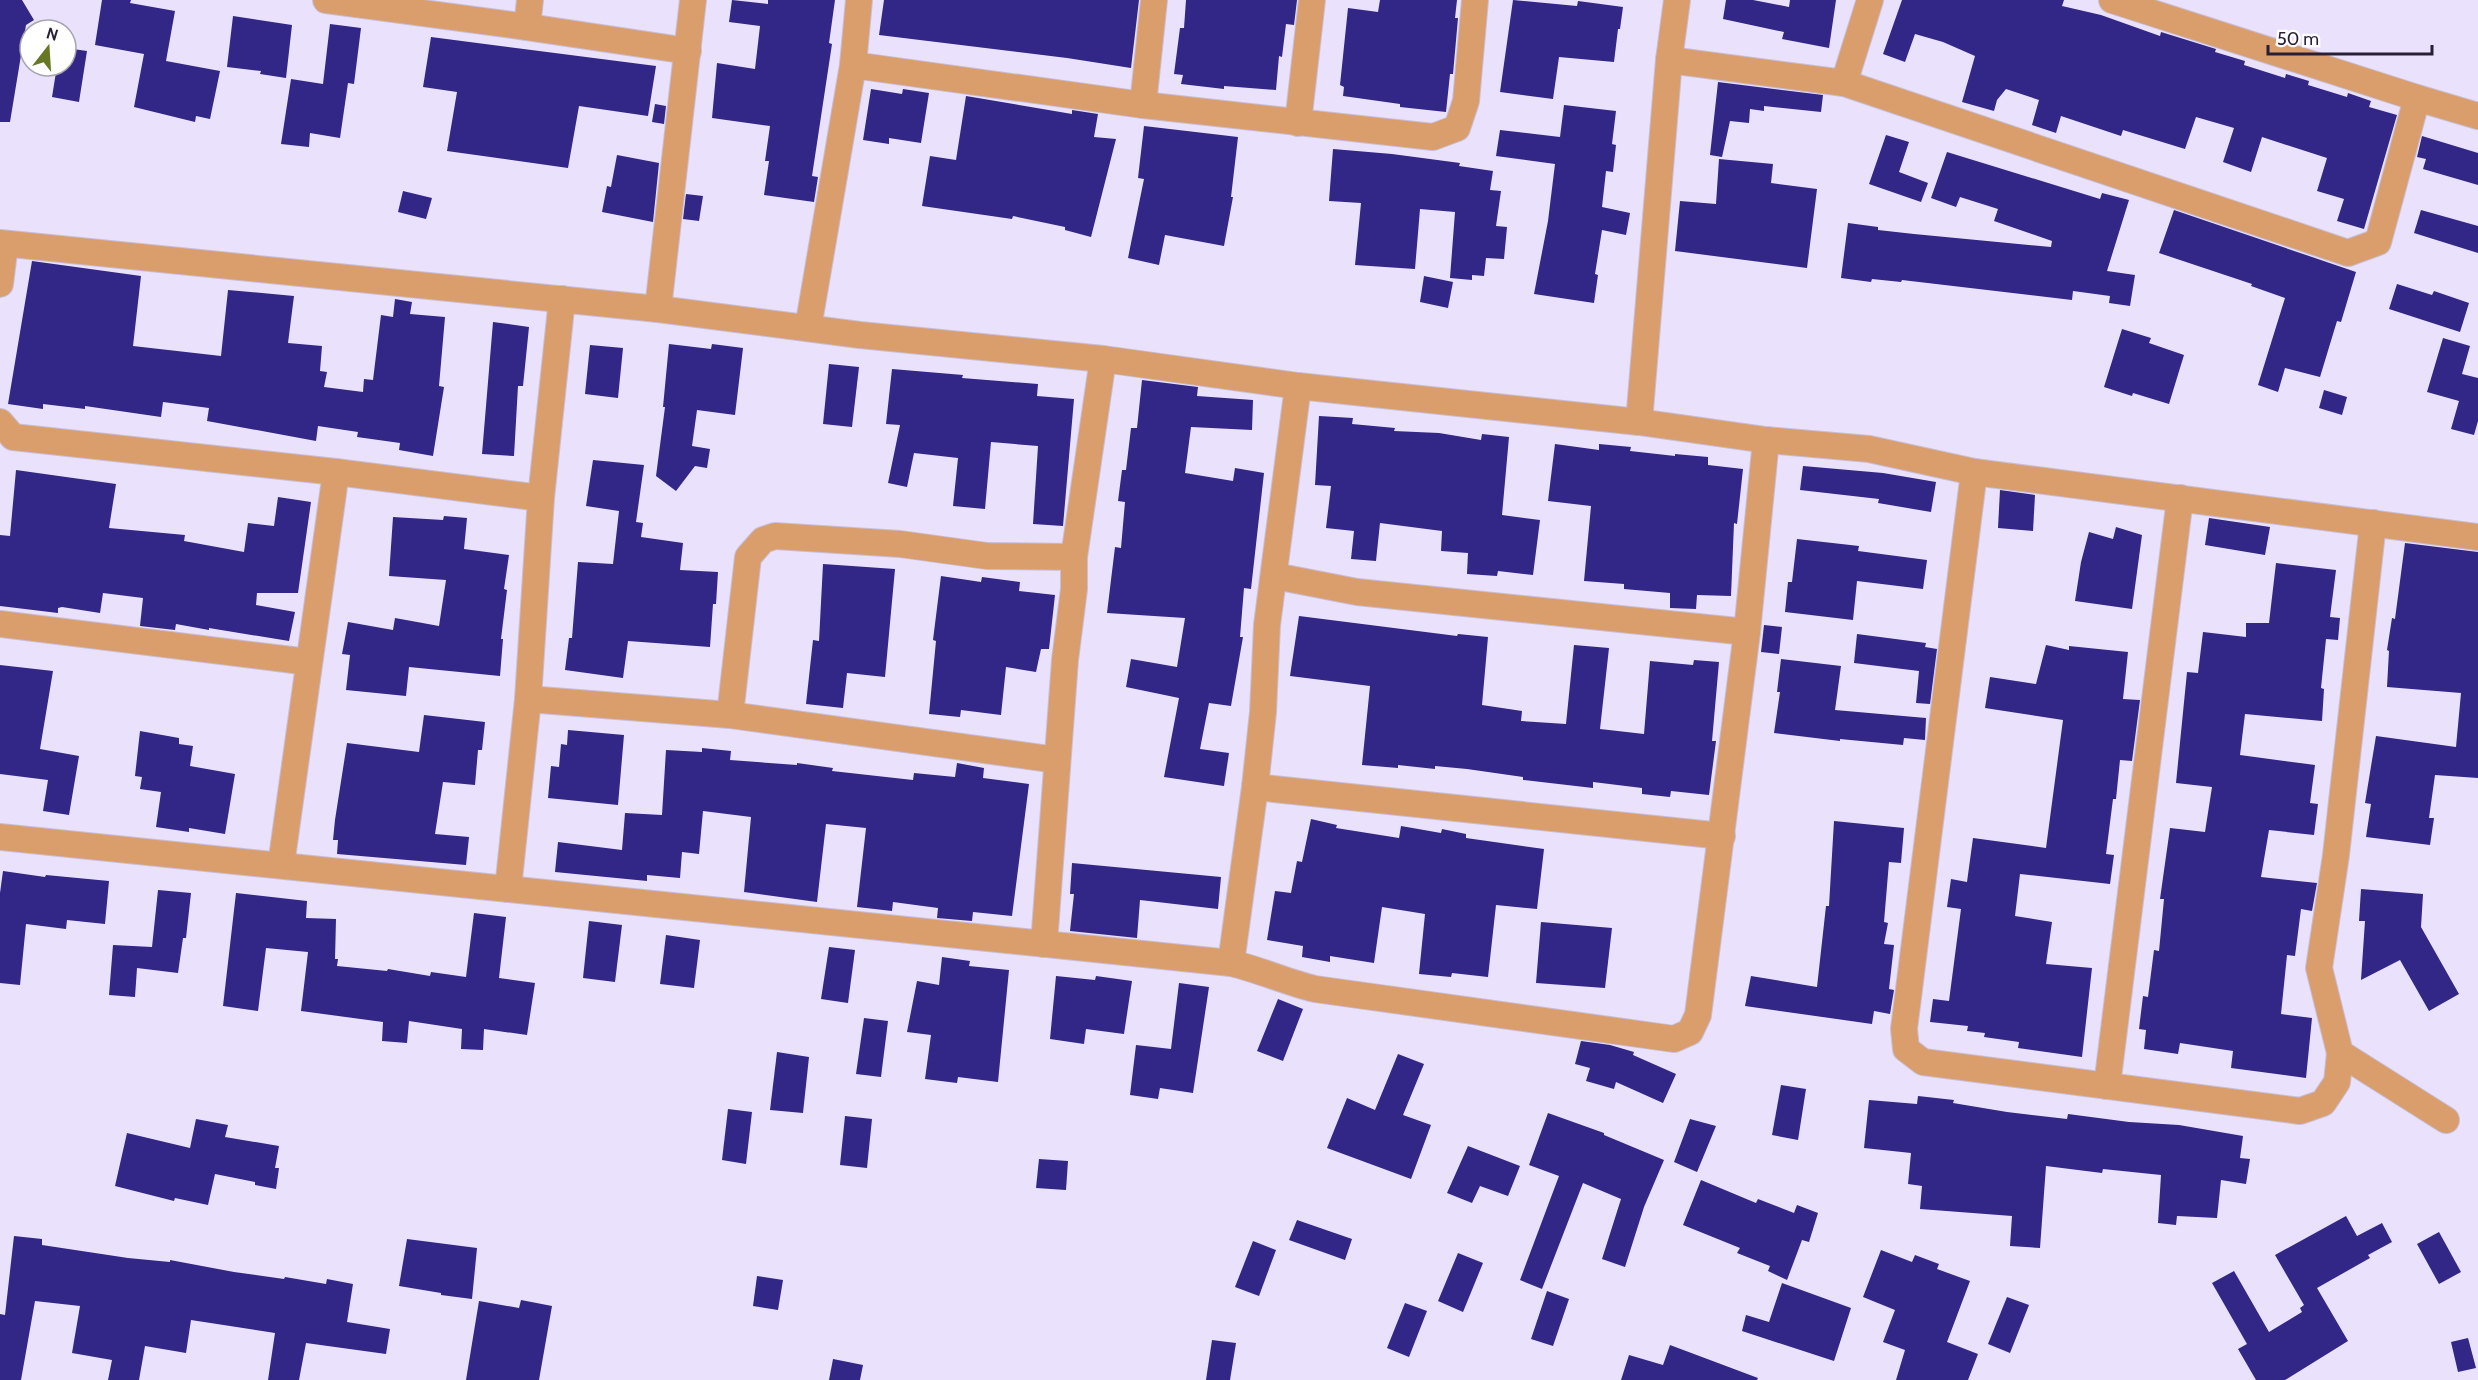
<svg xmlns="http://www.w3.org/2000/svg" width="2478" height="1380" viewBox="0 0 2478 1380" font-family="Cabin,sans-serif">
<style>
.building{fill:#322687}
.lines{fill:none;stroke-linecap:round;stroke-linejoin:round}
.minor-casing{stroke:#c7bfd9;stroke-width:28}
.minor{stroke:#da9e6d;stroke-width:26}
</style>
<rect width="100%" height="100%" fill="#eae2fc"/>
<g class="building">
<polygon points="0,0 22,0 34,20 26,25 10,122 0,122"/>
<polygon points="102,0 131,0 130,3 175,11 166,61 220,71 210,119 196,116 195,122 134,107 144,54 95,45"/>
<polygon points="732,0 768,4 768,0 835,0 829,43 832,44 812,176 818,177 814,202 764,195 769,161 765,161 770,126 712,118 717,63 755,69 760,26 729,22"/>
<polygon points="884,0 1139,0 1131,68 1067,58 879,35"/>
<polygon points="1186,0 1297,0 1294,25 1286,24 1282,57 1279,56 1276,90 1224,86 1224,89 1181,84 1183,75 1174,74 1180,28 1184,28"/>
<polygon points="1380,0 1457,0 1455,18 1458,18 1453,74 1450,74 1446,112 1400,107 1400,104 1343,96 1344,87 1340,85 1348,8 1378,12"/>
<polygon points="1513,0 1577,6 1578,1 1623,7 1620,29 1618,29 1614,62 1559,57 1553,99 1500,92"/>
<polygon points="1726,0 1753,0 1789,7 1790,0 1836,0 1829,48 1782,39 1784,32 1723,19"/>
<polygon points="1902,0 2064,0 2062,6 2101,15 2160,36 2161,32 2216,49 2215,52 2245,61 2244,65 2285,78 2286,74 2309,81 2308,85 2347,97 2348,93 2371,101 2369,107 2397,115 2364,229 2337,221 2344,199 2317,191 2327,158 2262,137 2251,172 2223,162 2234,128 2196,117 2185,149 2123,130 2121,136 2061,116 2056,133 2032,125 2039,100 2006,89 1997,100 1994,111 1962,102 1975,56 1943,42 1915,34 1905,62 1883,54"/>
<polygon points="233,16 292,25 286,78 260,74 261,71 227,67"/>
<polygon points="330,24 361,28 354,84 348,83 340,138 310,133 309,147 281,144 291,79 323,84"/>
<polygon points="431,37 656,66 648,116 579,106 568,168 447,151 457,92 423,87"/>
<polygon points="66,48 87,51 79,102 52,97 57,66 66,66"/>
<polygon points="1718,82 1823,95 1821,112 1764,106 1764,111 1750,109 1749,123 1730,121 1722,157 1710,155"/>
<polygon points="871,89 902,94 903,89 929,93 921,143 889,138 889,144 863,140"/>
<polygon points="966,96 1072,114 1072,110 1098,114 1094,137 1116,139 1091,237 1065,230 1065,227 1013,216 1012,219 922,206 930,156 956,160"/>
<polygon points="655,104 666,106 664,124 652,122"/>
<polygon points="1564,105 1616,111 1612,144 1616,145 1613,172 1606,171 1602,207 1630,213 1626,235 1602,230 1595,274 1598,275 1594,303 1534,294 1548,221 1555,164 1496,156 1500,130 1560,137"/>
<polygon points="1144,126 1238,137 1231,197 1233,197 1224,246 1165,235 1159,265 1128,258 1144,179 1138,178"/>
<polygon points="1886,135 1909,142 1899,172 1928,183 1921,202 1869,184"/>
<polygon points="2422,136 2478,153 2478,185 2423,169 2426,159 2417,157"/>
<polygon points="1333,149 1392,154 1460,163 1459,166 1493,171 1490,190 1501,191 1496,226 1507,227 1504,259 1486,258 1484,276 1472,275 1472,280 1450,278 1455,212 1420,209 1415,269 1355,265 1361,203 1329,201"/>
<polygon points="1947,152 2100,199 2102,193 2129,200 2107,271 2135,275 2130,306 2109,303 2110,296 2073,291 2072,300 1902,280 1901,282 1872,279 1871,282 1841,278 1848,223 1878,227 1878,230 1914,234 2051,247 2052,241 1994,221 1998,209 1960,197 1956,207 1931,198"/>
<polygon points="617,155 659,163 653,222 602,212 607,186 611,187"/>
<polygon points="1719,159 1773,164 1771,183 1817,189 1807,268 1675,251 1680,201 1716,204"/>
<polygon points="403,191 432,198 426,219 398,212"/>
<polygon points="686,194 703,196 699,221 683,219"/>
<polygon points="2174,210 2356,272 2341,322 2337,321 2320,377 2285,368 2278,392 2258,385 2285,298 2251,286 2252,284 2159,253"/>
<polygon points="2421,210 2478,226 2478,253 2414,233"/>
<polygon points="32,261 141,276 133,346 221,356 228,290 294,296 288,343 322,346 320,371 327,372 324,387 363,392 364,379 373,380 381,315 393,317 395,299 412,302 410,314 445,317 439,386 444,387 433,456 399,450 400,443 357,437 358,432 318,426 316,441 207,421 209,408 163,402 161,417 85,406 85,409 43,404 43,409 8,404"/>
<polygon points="1424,276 1453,282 1448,308 1420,302"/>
<polygon points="2397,284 2432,295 2434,291 2469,303 2460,332 2389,309"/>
<polygon points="493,322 529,327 523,386 518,386 514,456 482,454"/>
<polygon points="2122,329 2151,338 2149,343 2184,355 2169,404 2133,393 2132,396 2104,387"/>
<polygon points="2443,338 2470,346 2462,374 2478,378 2478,421 2474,435 2451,429 2459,401 2427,392"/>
<polygon points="669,344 711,349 712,344 743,348 735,415 697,410 692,446 710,449 707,468 695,466 676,491 656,476 665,407 663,407"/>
<polygon points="590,345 623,348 618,398 585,394"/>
<polygon points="829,364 859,367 852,427 823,424"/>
<polygon points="892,369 963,375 962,378 1038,384 1037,396 1074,399 1063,526 1033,524 1038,446 991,442 985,509 953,506 958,458 914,453 907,487 888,483 900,425 886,424"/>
<polygon points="1142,380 1198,387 1197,396 1253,400 1252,430 1191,427 1185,473 1233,481 1235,468 1264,473 1251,589 1244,588 1240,637 1243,637 1231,706 1209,703 1200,749 1229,753 1224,786 1164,777 1179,698 1126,687 1131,659 1177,667 1185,618 1107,613 1115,547 1121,548 1125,502 1118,501 1122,470 1126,470 1131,428 1137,428"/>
<polygon points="2324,390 2347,397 2342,415 2319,408"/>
<polygon points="1319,416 1353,418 1352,424 1395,428 1394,431 1439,433 1481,440 1482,434 1509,437 1502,515 1540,520 1533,575 1498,571 1497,576 1467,574 1468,553 1441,551 1442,531 1380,523 1376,561 1351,559 1354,531 1326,528 1331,486 1315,485"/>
<polygon points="1555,444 1599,450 1599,444 1631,447 1630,451 1675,456 1675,454 1708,457 1708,465 1743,469 1737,524 1734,523 1731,596 1697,595 1696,609 1670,608 1670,593 1624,589 1624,584 1584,581 1591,506 1548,501"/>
<polygon points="593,460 644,465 636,522 643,523 641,537 683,543 680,570 718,572 716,604 713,604 710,647 628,641 623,678 565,670 569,638 572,638 578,562 613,564 619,511 586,506"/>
<polygon points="1803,466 1883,473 1936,482 1931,512 1878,503 1879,499 1800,490"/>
<polygon points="16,470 116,484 109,528 185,535 184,541 244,552 248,523 274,526 278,497 311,502 298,593 257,593 256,605 295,612 289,641 209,628 209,630 176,624 175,630 140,626 143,598 103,593 100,613 62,607 58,608 58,613 0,606 0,535 10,536"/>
<polygon points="2000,490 2035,495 2033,531 1998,528"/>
<polygon points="444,516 467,518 464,549 509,555 504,589 507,590 501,639 503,639 500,676 409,667 406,696 346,690 350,655 342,654 348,622 393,630 395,618 439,626 446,580 389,576 393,517 443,520"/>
<polygon points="2209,518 2270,527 2265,555 2205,545"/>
<polygon points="2116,527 2142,535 2132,609 2075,601 2081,562 2089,532 2113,539"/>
<polygon points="1797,539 1859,546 1858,551 1927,560 1923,589 1857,581 1853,620 1785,612 1788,582 1792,582"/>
<polygon points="2405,543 2478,552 2478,778 2435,775 2429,818 2434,818 2430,845 2366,837 2371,804 2365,803 2376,736 2456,747 2461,693 2387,687 2389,651 2387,650 2392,618 2395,619"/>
<polygon points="2276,563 2336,570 2330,617 2340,618 2338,640 2326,639 2321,688 2324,689 2322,721 2245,714 2240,755 2315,765 2310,803 2318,804 2314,835 2269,830 2261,877 2317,883 2312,911 2301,909 2295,956 2287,955 2281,1014 2312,1018 2306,1078 2231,1068 2233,1051 2180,1043 2178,1054 2144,1049 2146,1030 2139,1029 2143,996 2148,997 2154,950 2159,951 2164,899 2160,899 2170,828 2205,832 2212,787 2176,783 2187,672 2198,673 2203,632 2246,637 2246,623 2269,623"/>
<polygon points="823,564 895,569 885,677 847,673 843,708 806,704 813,640 819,641"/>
<polygon points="941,576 981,582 982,577 1020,582 1019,591 1055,595 1049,649 1041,649 1036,672 1006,667 1001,715 961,710 960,717 929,714 936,641 933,640"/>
<polygon points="1299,616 1457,636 1458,634 1488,637 1482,705 1522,711 1521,721 1566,724 1574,645 1609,648 1600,729 1644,734 1650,661 1693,665 1694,660 1719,662 1712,741 1716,741 1709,795 1671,791 1670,797 1642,794 1642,788 1593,782 1593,788 1523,780 1523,777 1467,769 1435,766 1435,769 1398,765 1398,768 1362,765 1370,686 1290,676"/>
<polygon points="1764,625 1782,627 1779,654 1761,652"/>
<polygon points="1857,634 1926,643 1925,647 1937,649 1930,704 1916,703 1919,671 1854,663"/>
<polygon points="2046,645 2069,650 2069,646 2128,652 2123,699 2140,700 2132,761 2120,760 2116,799 2113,799 2106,854 2114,855 2110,884 2020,874 2015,916 2052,922 2046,964 2092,968 2082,1057 2018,1048 2019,1042 1984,1037 1985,1033 1967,1031 1968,1026 1930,1022 1933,999 1949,1001 1961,909 1947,907 1951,879 1967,882 1973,838 2046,848 2063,720 1985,708 1990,677 2036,684"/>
<polygon points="1781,659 1841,666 1835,710 1926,718 1925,740 1904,738 1903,745 1840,739 1840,741 1774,733 1780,692 1777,692"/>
<polygon points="0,665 53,671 40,749 79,756 69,815 43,811 48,780 0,774"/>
<polygon points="424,715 485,722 482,750 478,750 475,785 443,782 435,834 469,837 466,865 337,854 338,840 333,840 335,820 347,743 419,752"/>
<polygon points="568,730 624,735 618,805 548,798 551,766 559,767 561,744 567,745"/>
<polygon points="140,731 179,738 179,744 193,746 190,766 235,774 225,834 189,828 189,832 156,827 161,792 140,789 142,777 135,776"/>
<polygon points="702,748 731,751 730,760 797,765 797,763 833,768 832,771 913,780 914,773 955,777 957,763 984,768 983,778 1029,784 1012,916 973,912 972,921 937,918 938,908 893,902 892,911 857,907 866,828 826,824 817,902 744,892 751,817 703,811 699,854 682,852 680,878 647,875 647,881 555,872 558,842 622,850 625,813 662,815 666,750 702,752"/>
<polygon points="1311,819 1337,825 1336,828 1399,838 1401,826 1441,833 1442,829 1466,834 1466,838 1544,849 1537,909 1496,905 1488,977 1452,973 1451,977 1419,974 1425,914 1382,907 1374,963 1330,956 1330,962 1302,957 1303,946 1267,940 1275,891 1291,893 1297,861 1302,862"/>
<polygon points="1834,821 1904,828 1901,863 1889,862 1884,922 1888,923 1884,944 1894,945 1889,989 1894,990 1890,1014 1874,1011 1872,1024 1745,1006 1751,976 1817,987 1826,906 1829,906"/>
<polygon points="1072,863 1221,877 1218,909 1140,900 1137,938 1070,931 1074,894 1070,894"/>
<polygon points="3,871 45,877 46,875 109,881 105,924 67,920 66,929 26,924 20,985 0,983 0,893"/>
<polygon points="2361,889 2423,894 2421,927 2459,994 2429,1011 2400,960 2361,980 2365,921 2359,921"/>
<polygon points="158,890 191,893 186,938 183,938 178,973 137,968 135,997 109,995 113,945 152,947"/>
<polygon points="236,893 307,901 306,918 336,919 335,959 338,959 337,966 387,971 388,969 430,976 431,972 466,977 474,913 506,917 499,978 535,983 527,1035 484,1029 483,1050 461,1049 462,1029 409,1021 407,1043 382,1041 383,1022 301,1011 308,952 266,948 258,1011 223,1006"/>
<polygon points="589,921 622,925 615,982 583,978"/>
<polygon points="1541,922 1612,928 1605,988 1536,983"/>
<polygon points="666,935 700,940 694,988 660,984"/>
<polygon points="829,947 855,950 848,1003 821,999"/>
<polygon points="942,957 970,961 969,966 1009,970 998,1082 958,1077 957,1083 925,1079 931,1035 907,1032 917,981 939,985"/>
<polygon points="1056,976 1095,980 1096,976 1132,981 1124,1034 1086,1029 1084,1044 1050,1039"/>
<polygon points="1179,983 1209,987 1193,1093 1160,1088 1158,1099 1130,1095 1136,1045 1171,1049"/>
<polygon points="1278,999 1303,1009 1283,1061 1257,1051"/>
<polygon points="864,1018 888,1021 881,1077 856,1074"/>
<polygon points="1581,1041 1610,1045 1634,1052 1633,1055 1676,1074 1663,1103 1616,1082 1614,1089 1586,1081 1590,1068 1575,1064"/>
<polygon points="777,1052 809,1057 803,1113 770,1110"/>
<polygon points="1398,1054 1424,1064 1403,1115 1431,1125 1411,1179 1327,1148 1347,1098 1375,1110"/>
<polygon points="1781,1085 1806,1089 1798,1140 1772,1135"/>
<polygon points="1918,1096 1954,1100 1953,1103 2007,1112 2067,1119 2068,1114 2129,1122 2179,1125 2243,1136 2240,1158 2250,1159 2246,1184 2221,1180 2217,1218 2177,1216 2176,1225 2158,1223 2161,1175 2103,1169 2102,1173 2046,1166 2040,1248 2010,1246 2012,1216 1920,1209 1922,1186 1908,1184 1911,1153 1864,1148 1869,1100 1917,1104"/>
<polygon points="728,1109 752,1112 746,1164 722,1160"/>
<polygon points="1548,1113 1604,1133 1604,1135 1664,1160 1644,1207 1625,1267 1602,1259 1621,1199 1583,1183 1542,1289 1520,1280 1559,1176 1529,1165"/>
<polygon points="845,1116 872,1119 867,1168 840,1165"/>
<polygon points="196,1119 228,1125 225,1137 279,1146 275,1168 279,1168 276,1189 255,1185 255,1182 215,1174 208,1205 175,1198 174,1201 115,1186 127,1133 190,1148"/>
<polygon points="1690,1119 1716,1126 1697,1172 1674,1162"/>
<polygon points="1468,1146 1520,1166 1508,1196 1480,1186 1472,1203 1447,1193"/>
<polygon points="1039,1159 1068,1161 1066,1190 1036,1188"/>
<polygon points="1701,1180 1756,1203 1758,1199 1794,1213 1797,1205 1818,1213 1809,1242 1802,1240 1787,1280 1768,1271 1770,1266 1737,1253 1740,1248 1683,1225"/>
<polygon points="2346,1216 2357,1236 2382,1223 2392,1242 2368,1255 2370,1258 2317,1288 2348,1341 2285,1380 2256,1380 2238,1349 2247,1344 2212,1283 2234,1271 2269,1332 2302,1312 2300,1308 2304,1305 2275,1255"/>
<polygon points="1297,1220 1352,1239 1345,1260 1289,1240"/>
<polygon points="2439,1232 2461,1272 2439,1284 2417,1244"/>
<polygon points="14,1236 42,1239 42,1245 128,1258 170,1262 170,1260 234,1272 284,1279 285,1277 326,1284 327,1279 353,1284 347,1322 390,1329 386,1354 306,1343 299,1380 268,1380 275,1333 191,1320 186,1353 145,1346 139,1380 108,1380 112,1360 72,1353 80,1306 35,1301 21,1380 0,1380 0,1314 5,1315"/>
<polygon points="407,1239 477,1248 472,1299 441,1295 441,1293 399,1286"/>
<polygon points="1253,1241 1276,1250 1259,1296 1235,1287"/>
<polygon points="1881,1250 1912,1262 1915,1255 1939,1264 1937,1269 1970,1281 1947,1342 1978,1354 1968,1380 1896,1380 1905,1350 1883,1342 1895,1310 1863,1297"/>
<polygon points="1458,1253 1483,1263 1463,1312 1438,1301"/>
<polygon points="757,1276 783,1280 778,1310 753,1306"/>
<polygon points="1782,1283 1851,1308 1834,1361 1742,1331 1746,1315 1769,1322"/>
<polygon points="1547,1291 1569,1299 1553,1346 1531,1339"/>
<polygon points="2007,1297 2029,1305 2010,1353 1988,1344"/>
<polygon points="521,1300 552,1306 539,1380 466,1380 479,1301 519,1308"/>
<polygon points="1405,1303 1427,1311 1409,1357 1387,1348"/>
<polygon points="2468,1338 2476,1368 2458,1372 2451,1342"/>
<polygon points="1212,1340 1236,1343 1230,1380 1206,1380"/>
<polygon points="1670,1345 1758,1378 1757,1380 1621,1380 1629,1355 1663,1365"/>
<polygon points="833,1359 863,1365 860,1380 829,1380"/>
</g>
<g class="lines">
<g class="minor-casing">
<g id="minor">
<polyline points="326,0 527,27 688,51"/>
<polyline points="859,0 853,65 1143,105 1433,137 1457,128 1466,101 1475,0"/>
<polyline points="2112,0 2417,98 2478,116"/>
<polyline points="527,27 530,0"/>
<polyline points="1669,60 1844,83 2348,253 2378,242 2417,98"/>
<polyline points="1844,83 1870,0"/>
<polyline points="1143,105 1154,0"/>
<polyline points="1298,123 1312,0"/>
<polyline points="0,243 658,309 860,335 1103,359 1298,386"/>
<polyline points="0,284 5,244"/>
<polyline points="658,309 693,0"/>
<polyline points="808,328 853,65"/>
<polyline points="0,422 13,437 336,472 541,498"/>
<polyline points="1639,422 1669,60 1677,0"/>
<polyline points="1974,472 1904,1029 1906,1049 1923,1062 2300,1111 2323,1103 2337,1082 2340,1053"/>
<polyline points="2373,523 2336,855 2319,968 2340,1053 2446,1120"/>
<polyline points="1275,576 1357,592 1747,632 1766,440"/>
<polyline points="0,624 309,662"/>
<polyline points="528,699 730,715 1057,760"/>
<polyline points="730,715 748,557 763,540 775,536 900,544 987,556 1074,557"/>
<polyline points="1255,787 1722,836"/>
<path d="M0 837 1231 963C1260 970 1287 982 1315 989L1674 1039 1690 1032 1698 1015 1747 632"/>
<polyline points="281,865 336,472"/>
<polyline points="508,889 528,699 541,498 562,299"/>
<polyline points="1044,944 1065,660 1074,589 1074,557 1103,359"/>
<polyline points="1231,963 1255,787 1263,712 1267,625 1298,386 1639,422 1766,440 1869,449 1974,472 2478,537"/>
<polyline points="2107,1086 2180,498"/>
</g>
</g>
<use href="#minor" class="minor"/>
</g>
<g transform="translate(48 48) rotate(17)"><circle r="28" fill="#ffffff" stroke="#a9a5af" stroke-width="1.5"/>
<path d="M0-4.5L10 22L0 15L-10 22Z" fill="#667826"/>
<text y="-9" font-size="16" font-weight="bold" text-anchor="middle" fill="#281f37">N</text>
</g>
<path d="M2268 45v9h164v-9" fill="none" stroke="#281f37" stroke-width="3"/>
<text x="2277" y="45" font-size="18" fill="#281f37" stroke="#ffffff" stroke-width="4.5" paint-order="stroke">50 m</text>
</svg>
